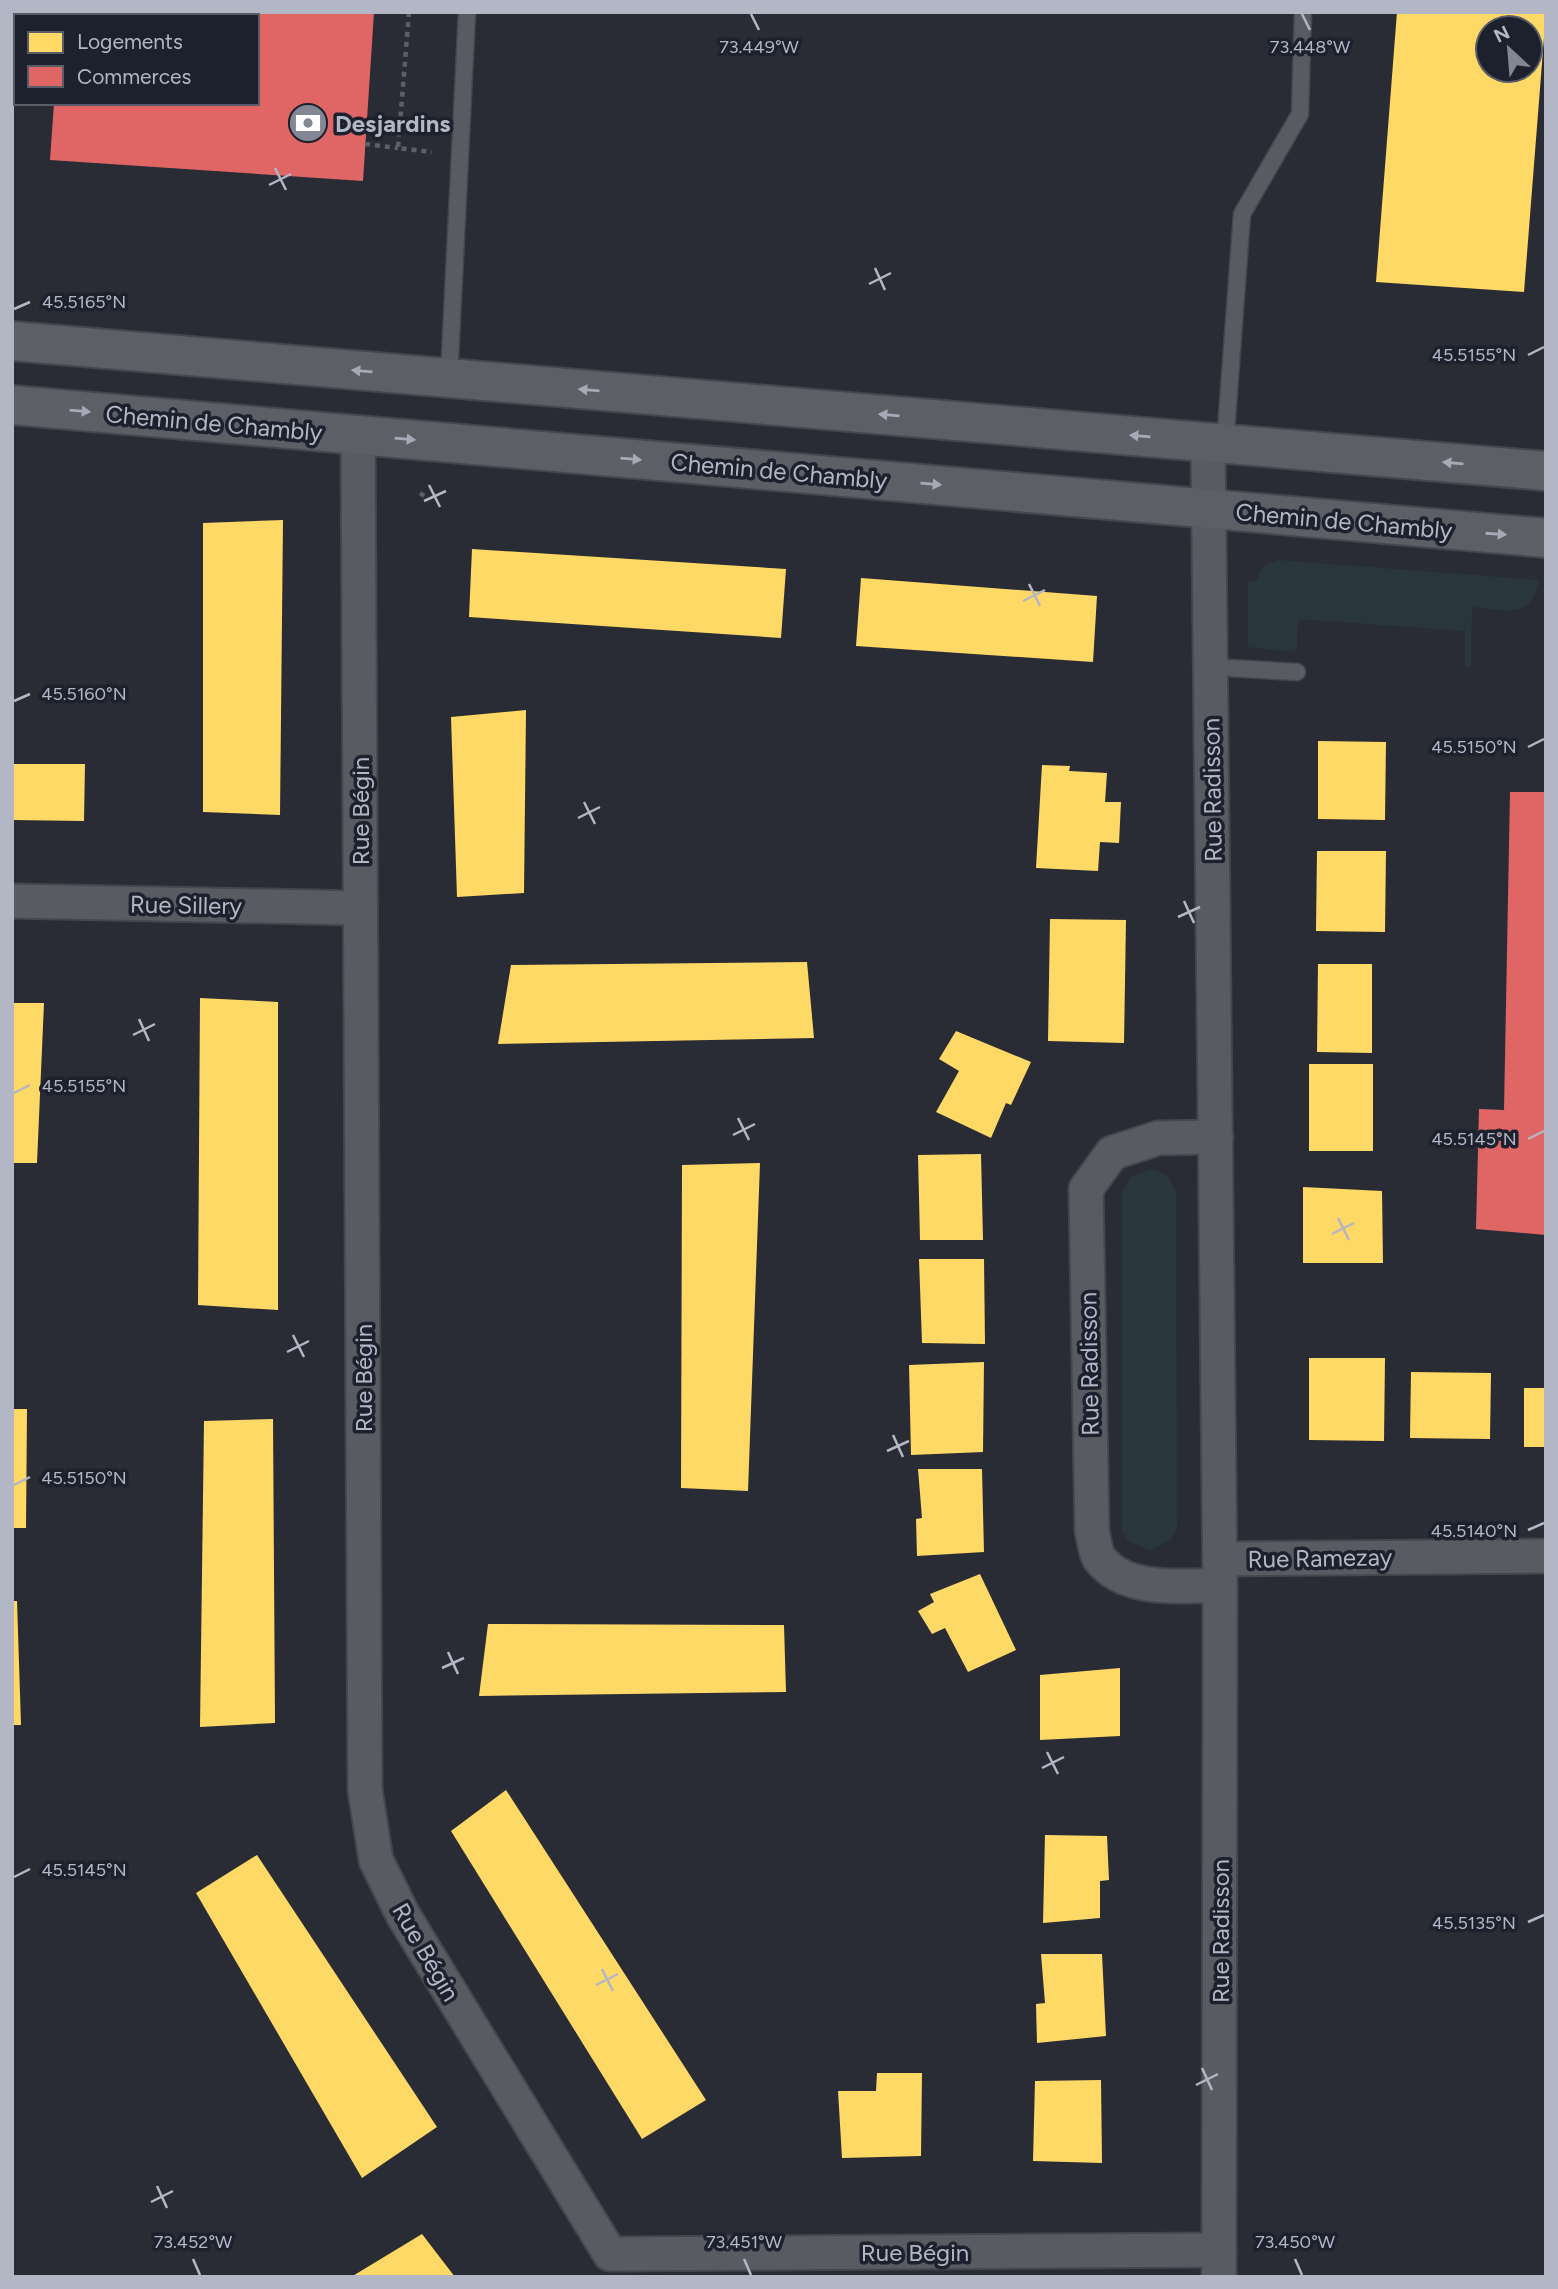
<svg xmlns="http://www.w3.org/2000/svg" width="1558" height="2289" viewBox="0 0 1558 2289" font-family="Figtree,sans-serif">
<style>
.green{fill:#29363c}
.homes{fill:#ffd966;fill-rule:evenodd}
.shops{fill:#e06666}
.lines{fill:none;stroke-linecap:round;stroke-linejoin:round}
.service-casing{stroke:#46474e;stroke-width:19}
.minor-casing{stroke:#46474e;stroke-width:37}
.secondary-casing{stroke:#46474e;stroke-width:42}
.path{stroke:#5d5f66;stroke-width:4.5;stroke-dasharray:5 5;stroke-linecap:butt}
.service{stroke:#595b62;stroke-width:16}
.minor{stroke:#595b62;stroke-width:33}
.secondary{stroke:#5d5f67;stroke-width:38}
.oneway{fill:#a6aab7}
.ticks{fill:none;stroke:#b3b7c5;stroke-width:2.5}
.labels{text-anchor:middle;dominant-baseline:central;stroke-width:7;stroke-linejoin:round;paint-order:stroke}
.poi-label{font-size:24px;font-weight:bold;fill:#b3b7c5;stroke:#1d212e;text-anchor:start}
.street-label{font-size:24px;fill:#b3b7c5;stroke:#1d212e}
.ticks-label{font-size:18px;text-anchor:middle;fill:#b3b7c5;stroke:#1d212e;stroke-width:7;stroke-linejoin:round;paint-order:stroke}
</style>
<rect width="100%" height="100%" fill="#2a2c35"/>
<g class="green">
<path d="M1279 560 1539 580C1530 622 1506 609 1472 607L1471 667H1465V631L1298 619 1297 648 1293 652 1248 647V581H1256L1264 565Z"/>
<polygon points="1151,1169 1167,1175 1176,1191 1177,1528 1171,1540 1150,1550 1128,1541 1122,1530 1122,1193 1130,1177"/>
</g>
<g class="homes">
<path d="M1397 12H1546L1524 292 1376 282ZM1488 28H1530V70H1488Z"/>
<polygon points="283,520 280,815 203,812 203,523"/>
<polygon points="472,549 786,569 781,638 469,617"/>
<polygon points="861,578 1097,596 1093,662 856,646"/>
<polygon points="526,710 524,893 457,897 451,717"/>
<polygon points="1318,741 1386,742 1385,820 1318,819"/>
<polygon points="12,764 85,764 84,821 12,820"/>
<polygon points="1042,765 1070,766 1069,771 1107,773 1105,802 1121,802 1119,843 1100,842 1098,871 1036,868"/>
<polygon points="1317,851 1386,851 1385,932 1316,931"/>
<polygon points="1050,919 1126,920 1124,1043 1048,1041"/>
<polygon points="807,962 814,1038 498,1044 511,965"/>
<polygon points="1318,964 1372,964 1372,1053 1317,1052"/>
<polygon points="200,998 278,1002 278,1310 198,1305"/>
<polygon points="12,1003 44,1003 37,1163 12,1163"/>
<polygon points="956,1031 1031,1062 1011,1105 1006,1103 991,1138 936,1112 959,1071 939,1059"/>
<rect x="1309" y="1064" width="64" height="87"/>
<polygon points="981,1154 983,1240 920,1240 918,1155"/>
<polygon points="760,1163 748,1491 681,1488 682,1165"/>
<polygon points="1303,1187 1382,1191 1383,1263 1303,1263"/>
<polygon points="919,1259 984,1259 985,1344 922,1343"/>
<polygon points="1309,1358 1385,1358 1384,1441 1309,1440"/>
<polygon points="984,1362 983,1452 911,1455 909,1365"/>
<polygon points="1411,1372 1491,1373 1490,1439 1410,1438"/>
<rect x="1524" y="1388" width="22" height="59"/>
<polygon points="12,1409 27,1409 26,1528 12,1528"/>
<polygon points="273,1419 275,1723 200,1727 204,1421"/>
<polygon points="918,1469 982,1469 984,1552 917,1556 916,1519 922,1518"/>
<polygon points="980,1574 1016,1650 968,1672 945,1628 932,1634 918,1611 934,1602 930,1594"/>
<polygon points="12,1601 17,1601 21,1725 12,1725"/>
<polygon points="488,1624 784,1625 786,1692 479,1696"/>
<polygon points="1120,1668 1120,1736 1040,1740 1040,1675"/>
<polygon points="506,1790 706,2100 642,2139 451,1831"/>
<polygon points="1045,1835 1107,1836 1109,1880 1100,1881 1100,1918 1043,1923"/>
<polygon points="257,1855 437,2127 362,2178 196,1893"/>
<polygon points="1041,1954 1102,1954 1106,2036 1037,2043 1036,2004 1045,2003"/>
<polygon points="877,2073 922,2073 921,2156 842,2158 838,2091 876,2091"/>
<polygon points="1101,2080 1102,2163 1033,2161 1035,2081"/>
<polygon points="422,2234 455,2277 351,2277"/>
</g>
<g class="shops">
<polygon points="60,12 374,12 363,181 50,160 54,103 257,103 257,16 60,16"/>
<polygon points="1510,792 1546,792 1546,1235 1476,1229 1479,1109 1504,1110"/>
</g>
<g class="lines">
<g class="service-casing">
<g id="service">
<polyline points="449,378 467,12"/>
<polyline points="1225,444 1242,214 1300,114 1303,12"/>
<polyline points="1211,667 1297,672"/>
</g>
</g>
<g class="minor-casing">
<g id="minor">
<polyline points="358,435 365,1790 376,1860 403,1915 610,2254 1219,2250"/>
<polyline points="1208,442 1220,1585 1219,2277"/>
<polyline points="12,901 360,908"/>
<path d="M1216 1137 1158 1138 1112 1153 1086 1189 1092 1531C1094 1539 1095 1551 1099 1558 1125 1593 1182 1586 1220 1585"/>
<polyline points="1220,1559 1546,1556"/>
</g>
</g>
<g class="secondary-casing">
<g id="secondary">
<polyline points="12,341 1546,471"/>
<polyline points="12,405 1546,538"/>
</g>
</g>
<g class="path">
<polyline points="409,12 398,148 432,152"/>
<polyline points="365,144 398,148"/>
<polyline points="420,493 426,497"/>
</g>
<use href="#service" class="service"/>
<use href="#minor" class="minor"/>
<use href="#secondary" class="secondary"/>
</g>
<defs><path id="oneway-solid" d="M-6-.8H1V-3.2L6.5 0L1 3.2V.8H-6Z" transform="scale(1.75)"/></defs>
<g class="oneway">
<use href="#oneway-solid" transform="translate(362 371) rotate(-175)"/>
<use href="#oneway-solid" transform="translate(589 390) rotate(-175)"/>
<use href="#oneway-solid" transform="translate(80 411) rotate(5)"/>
<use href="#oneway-solid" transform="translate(889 415) rotate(-175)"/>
<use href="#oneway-solid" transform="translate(1140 436) rotate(-175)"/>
<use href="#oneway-solid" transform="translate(405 439) rotate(5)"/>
<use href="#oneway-solid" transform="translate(631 459) rotate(5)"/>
<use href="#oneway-solid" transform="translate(1453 463) rotate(-175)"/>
<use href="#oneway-solid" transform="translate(931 484) rotate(5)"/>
<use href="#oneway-solid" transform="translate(1496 534) rotate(4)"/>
</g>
<path class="ticks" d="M751 14 759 30M1302 14 1310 30M275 168 286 190M269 185 291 174M875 268 885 290M869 284 891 273M14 309 30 302M1528 355 1544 347M429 485 440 507M424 501 446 491M1029 584 1040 606M1023 601 1045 590M14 701 30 694M1528 747 1544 739M584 802 595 824M578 818 600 807M1184 901 1194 923M1178 917 1200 907M139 1019 149 1041M133 1035 155 1024M14 1093 30 1085M738 1118 749 1140M733 1135 755 1124M1528 1139 1544 1131M1338 1218 1349 1240M1332 1234 1354 1223M293 1335 304 1357M287 1352 309 1341M893 1435 903 1457M887 1451 909 1441M14 1485 30 1477M1528 1530 1544 1523M448 1652 458 1674M442 1668 464 1658M1047 1752 1058 1774M1042 1768 1064 1757M14 1877 30 1869M1528 1922 1544 1915M602 1969 613 1991M596 1985 618 1974M1202 2068 1212 2090M1196 2085 1218 2074M157 2186 167 2208M151 2202 173 2191M193 2259 200 2275M744 2259 751 2275M1295 2259 1302 2275"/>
<defs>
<g id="bank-disc" transform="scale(2.0125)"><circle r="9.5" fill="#838693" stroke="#1d212e"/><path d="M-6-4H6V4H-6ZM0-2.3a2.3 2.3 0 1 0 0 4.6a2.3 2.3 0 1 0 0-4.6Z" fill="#fff"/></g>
</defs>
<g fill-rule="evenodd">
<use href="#bank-disc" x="308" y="123"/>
</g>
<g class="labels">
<g class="poi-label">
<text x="335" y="123">Desjardins</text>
</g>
<g class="street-label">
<text transform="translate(214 423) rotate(5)">Chemin de Chambly</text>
<text transform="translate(779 471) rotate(5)">Chemin de Chambly</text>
<text transform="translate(1344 521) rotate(5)">Chemin de Chambly</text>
<text transform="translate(1212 790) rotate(-91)">Rue Radisson</text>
<text transform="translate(360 811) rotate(-90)">Rue Bégin</text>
<text transform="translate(186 905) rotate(1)">Rue Sillery</text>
<text transform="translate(1089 1364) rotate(-91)">Rue Radisson</text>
<text transform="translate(363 1378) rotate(-90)">Rue Bégin</text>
<text transform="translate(1320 1558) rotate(-1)">Rue Ramezay</text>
<text transform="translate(1220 1931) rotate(-90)">Rue Radisson</text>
<text transform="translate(426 1952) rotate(60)">Rue Bégin</text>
<text x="915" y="2252">Rue Bégin</text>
</g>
</g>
<g class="ticks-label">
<text x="759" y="53">73.449°W</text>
<text x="1310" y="53">73.448°W</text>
<text x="84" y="308">45.5165°N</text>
<text x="1474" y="361">45.5155°N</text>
<text x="84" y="700">45.5160°N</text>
<text x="1474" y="753">45.5150°N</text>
<text x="84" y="1092">45.5155°N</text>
<text x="1474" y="1145">45.5145°N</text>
<text x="84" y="1484">45.5150°N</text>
<text x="1474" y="1537">45.5140°N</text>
<text x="84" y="1876">45.5145°N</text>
<text x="1474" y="1929">45.5135°N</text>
<text x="193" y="2248">73.452°W</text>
<text x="744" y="2248">73.451°W</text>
<text x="1295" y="2248">73.450°W</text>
</g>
<rect width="1558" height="2289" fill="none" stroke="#b3b7c5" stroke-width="28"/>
<rect x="14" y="14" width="245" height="91" fill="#1d212e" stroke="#595d6a" stroke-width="2"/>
<rect x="28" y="32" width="35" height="21" fill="#ffd966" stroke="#595d6a" stroke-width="2"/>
<text x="77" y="49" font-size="21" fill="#b3b7c5">Logements</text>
<rect x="28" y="66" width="35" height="21" fill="#e06666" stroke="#595d6a" stroke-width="2"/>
<text x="77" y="84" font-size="21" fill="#b3b7c5">Commerces</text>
<g transform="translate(1509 49) rotate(334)"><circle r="33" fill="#1d212e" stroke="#595d6a" stroke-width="2"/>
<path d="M0-5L12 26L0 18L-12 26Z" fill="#838693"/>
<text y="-10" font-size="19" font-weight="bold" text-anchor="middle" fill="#b3b7c5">N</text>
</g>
</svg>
